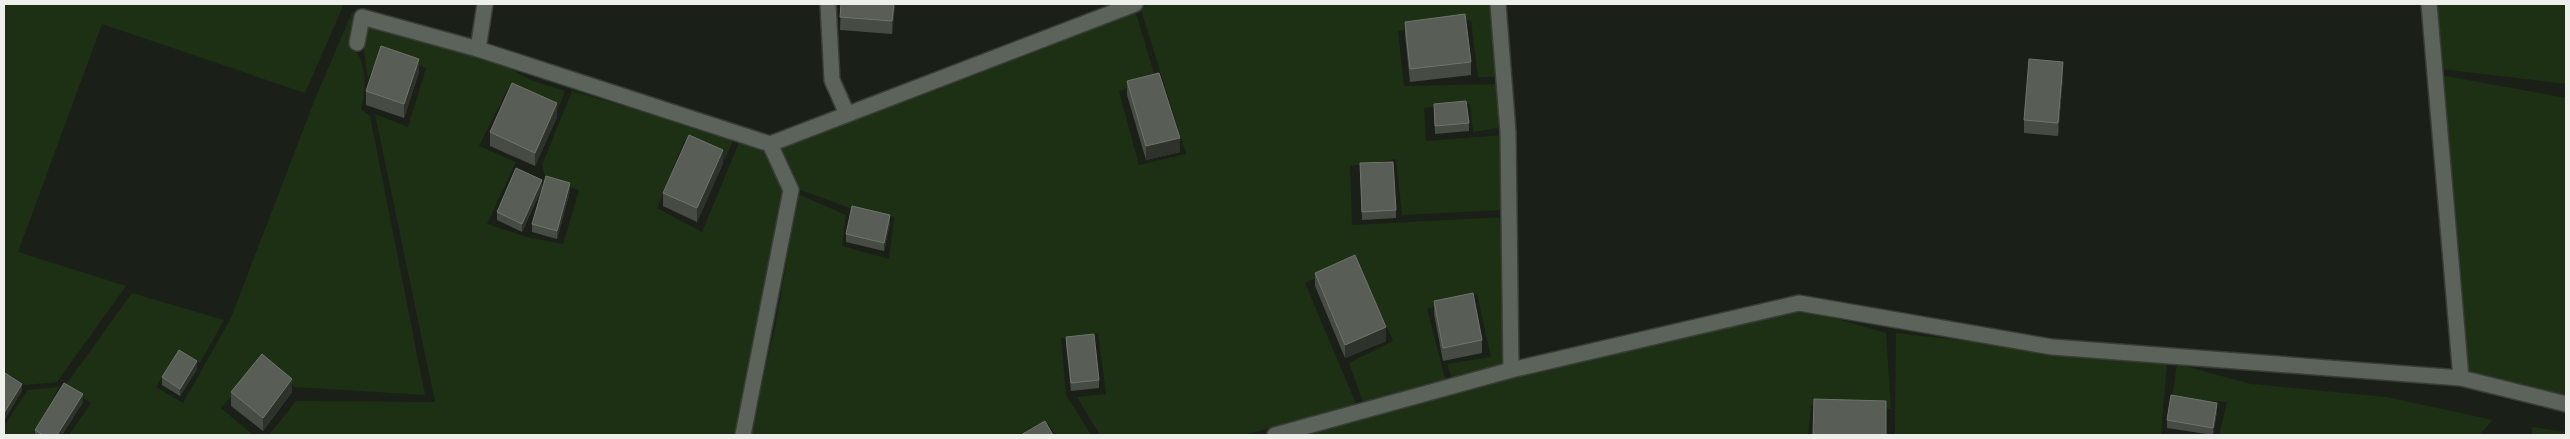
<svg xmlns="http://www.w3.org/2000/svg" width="2570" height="439" viewBox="0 0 2570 439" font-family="'Exo 2',sans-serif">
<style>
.green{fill:#1d3013}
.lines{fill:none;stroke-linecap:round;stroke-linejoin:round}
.street-casing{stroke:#393c37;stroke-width:18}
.street{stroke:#5c635a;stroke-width:15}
.wall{fill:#464c44}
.shaded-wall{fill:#2d332b}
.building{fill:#585e56;stroke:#6f746d}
</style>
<rect width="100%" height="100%" fill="#1a2018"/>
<g class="green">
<polygon points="4,4 344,4 305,93 102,24 18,252 126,286 57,382 25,385 4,373"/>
<polygon points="1150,4 1493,4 1498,77 1478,77 1471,20 1398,31 1404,86 1499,84 1498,128 1473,132 1470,104 1424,108 1426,141 1503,135 1502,210 1402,215 1396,159 1350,166 1352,225 1505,217 1505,367 1452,380 1447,364 1491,357 1477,294 1427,309 1446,382 1363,402 1349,363 1393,341 1356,260 1305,283 1357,406 1243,435 1100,435 1077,397 1106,394 1098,333 1061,338 1066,395 1091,435 1056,435 1046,421 1022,435 749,435 776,323 798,194 846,215 842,246 889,259 894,217 850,208 795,188 776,144 1135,10 1156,80 1119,91 1139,165 1186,154 1140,7"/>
<polygon points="2437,4 2566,4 2566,84 2441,69"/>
<path d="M353 10 352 47C368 61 366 91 361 109L370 116 425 395 295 387 263 359 221 408 253 435H69L91 403 65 386 132 293 224 320 200 363 177 353 156 387 183 403 231 318 315 99Z"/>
<polygon points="365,22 476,51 531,80 565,91 558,109 508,88 479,146 516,162 487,224 527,237 563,244 579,190 546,179 542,165 572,91 734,138 725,160 684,141 657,208 702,232 741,138 766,148 786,192 738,435 269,435 296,401 435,402 375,114 408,127 426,68 380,54 368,79 363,43"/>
<polygon points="2440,75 2566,98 2566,396 2469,375"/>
<polygon points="1800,308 1886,333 1891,409 1811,405 1808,435 1304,435 1505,378"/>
<polygon points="1896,333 2167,364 2161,435 1895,435"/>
<polygon points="2177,364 2251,384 2386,397 2493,420 2479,435 2219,435 2227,402 2172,398"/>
<polygon points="59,387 33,435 4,435 4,426 28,390"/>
<polygon points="2532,427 2566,432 2566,435 2532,435"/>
</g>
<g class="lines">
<g class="street-casing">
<g id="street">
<polyline points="485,4 478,49 770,144 791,190 743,435"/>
<polyline points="828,4 832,80 847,114"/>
<polyline points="1498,4 1508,132 1511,370"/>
<polyline points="2429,4 2461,378"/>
<polyline points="357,43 362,17 478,49"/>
<polyline points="770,144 1135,4"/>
<polyline points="1275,435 1511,370 1799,303 2052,347 2461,378 2566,404"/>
</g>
</g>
<use href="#street" class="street"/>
</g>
<g class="wall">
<polygon points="841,4 895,4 892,34 840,30"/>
<polygon points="1405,22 1471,62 1471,75 1410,82 1405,35"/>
<polygon points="419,72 404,118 366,105 366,91"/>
<polygon points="2063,76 2058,136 2024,133 2024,120"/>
<polygon points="1127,81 1180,152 1146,160 1127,95"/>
<polygon points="1434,104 1469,123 1469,131 1435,134"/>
<polygon points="557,117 535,166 490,146 490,132"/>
<polygon points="723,163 697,222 663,206 663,193"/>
<polygon points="1360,163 1396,210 1396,218 1362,220"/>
<polygon points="542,188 522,232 497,220 497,212"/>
<polygon points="570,191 557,239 532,232 532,224"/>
<polygon points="890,223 884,251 846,242 846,234"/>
<polygon points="1315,273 1386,341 1345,358 1315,286"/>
<polygon points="1434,301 1482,340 1482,353 1443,361 1434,314"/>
<polygon points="1066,337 1099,380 1099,388 1071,391 1066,344"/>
<polygon points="197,369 180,396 162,385 162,377"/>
<polygon points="231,392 292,392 263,431 231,406"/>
<polygon points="83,402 62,435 35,435 35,430"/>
<polygon points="2217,411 2213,435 2167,428 2167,420"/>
</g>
<g class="shaded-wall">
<polygon points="894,4 895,4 892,34 892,21"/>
<polygon points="419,59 419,72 404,118 404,104"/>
<polygon points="2063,62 2063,76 2058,136 2058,123"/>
<polygon points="557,103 557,117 535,166 535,153"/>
<polygon points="1180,138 1180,152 1146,160 1146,146"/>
<polygon points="723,150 723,163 697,222 697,208"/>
<polygon points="542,180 542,188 522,232 522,224"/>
<polygon points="570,183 570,191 557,239 557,231"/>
<polygon points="890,215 890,223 884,251 884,243"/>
<polygon points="1386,327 1386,341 1345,358 1345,345"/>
<polygon points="197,361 197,369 180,396 180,389"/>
<polygon points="292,379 292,392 263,431 263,418"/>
<polygon points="22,384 22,391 4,421 4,413"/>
<polygon points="83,394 83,402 62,435 57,435"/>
<polygon points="2217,403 2217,411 2213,435 2213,428"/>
</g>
<g class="building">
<polygon points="841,4 894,4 892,21 840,17"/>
<polygon points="1465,14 1471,62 1410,69 1405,22"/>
<polygon points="381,46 419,59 404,104 366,91"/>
<polygon points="2029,59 2063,62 2058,123 2024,120"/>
<polygon points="1159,73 1180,138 1146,146 1127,81"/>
<polygon points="512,83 557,103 535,153 490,132"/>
<polygon points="1466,101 1469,123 1435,126 1434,104"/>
<polygon points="689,135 723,150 697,208 663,193"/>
<polygon points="1393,162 1396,210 1362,212 1360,163"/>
<polygon points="516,168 542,180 522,224 497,212"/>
<polygon points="546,176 570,183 557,231 532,224"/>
<polygon points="852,206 890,215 884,243 846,234"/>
<polygon points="1355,255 1386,327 1345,345 1315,273"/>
<polygon points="1473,293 1482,340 1443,348 1434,301"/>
<polygon points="1094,334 1099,380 1071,383 1066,337"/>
<polygon points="179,350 197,361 180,389 162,377"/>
<polygon points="262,354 292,379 263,418 231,392"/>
<polygon points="5,373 22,384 4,413 4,375"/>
<polygon points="64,383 83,394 57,435 43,435 35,430"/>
<polygon points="2171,395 2217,403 2213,428 2167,420"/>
<polygon points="1814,399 1886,401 1886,435 1813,435"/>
<polygon points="1045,421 1053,435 1021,435"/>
</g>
<rect width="2570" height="439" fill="none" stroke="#ecefea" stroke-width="10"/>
</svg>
